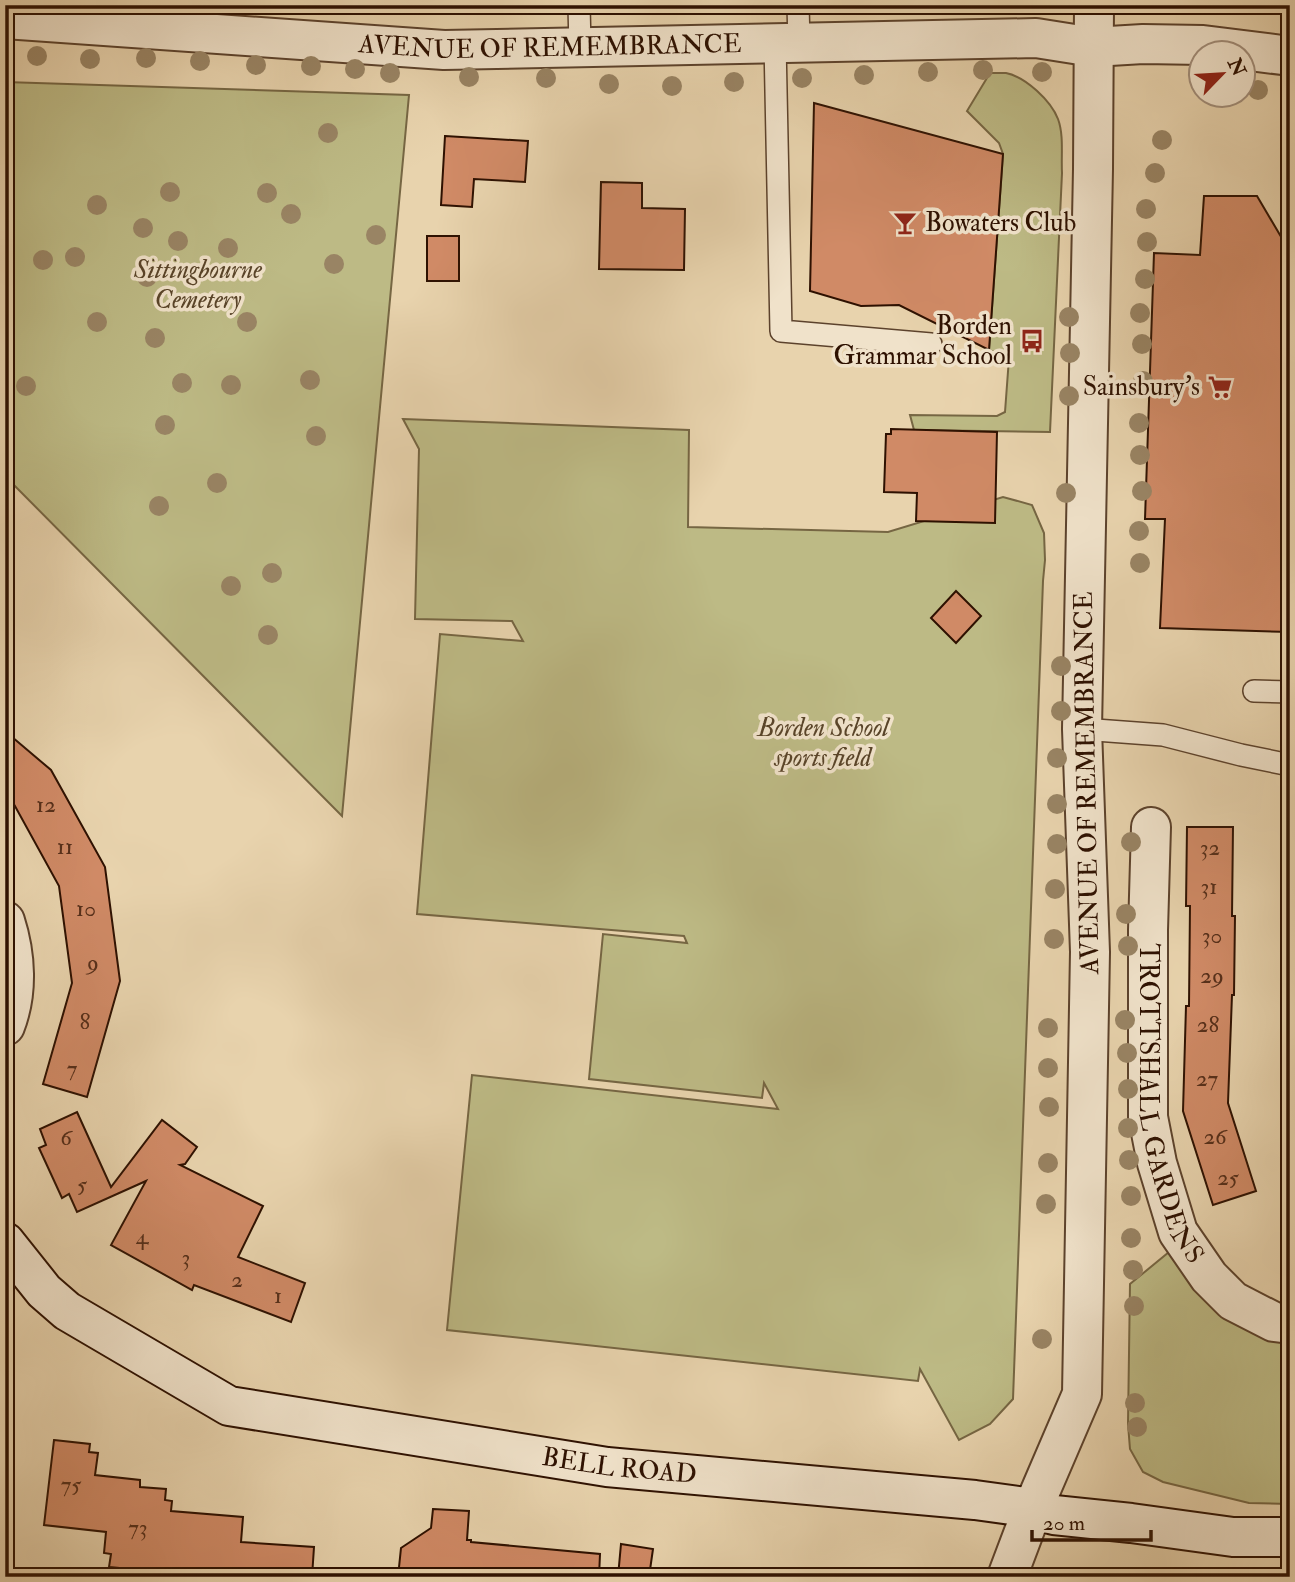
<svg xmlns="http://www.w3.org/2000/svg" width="1295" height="1582" viewBox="0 0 1295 1582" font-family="'IM FELL Double Pica',serif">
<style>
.green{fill:#bdba85;stroke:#766643;stroke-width:2}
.building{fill:#d08a66;stroke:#2e1101;stroke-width:2}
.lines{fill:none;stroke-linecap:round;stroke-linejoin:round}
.lane-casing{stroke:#5c422c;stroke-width:24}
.street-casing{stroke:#5c422c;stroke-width:42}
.secondary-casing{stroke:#2e1101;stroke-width:42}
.lane{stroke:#f0e2ca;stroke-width:21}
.street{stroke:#f0e2ca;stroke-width:38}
.secondary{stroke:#f0e2ca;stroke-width:38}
.tree{fill:#998464}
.labels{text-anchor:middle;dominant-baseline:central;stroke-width:7;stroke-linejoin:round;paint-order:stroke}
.number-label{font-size:23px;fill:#562f1a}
.street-label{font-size:26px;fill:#2e1101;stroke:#f0e2ca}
.poi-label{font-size:26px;fill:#2e1101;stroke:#f0e2ca;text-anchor:end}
.park-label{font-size:26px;font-style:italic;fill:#594429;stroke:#f0e2ca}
</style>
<rect width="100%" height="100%" fill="#e8d3ad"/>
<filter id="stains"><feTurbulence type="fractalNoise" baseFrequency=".00286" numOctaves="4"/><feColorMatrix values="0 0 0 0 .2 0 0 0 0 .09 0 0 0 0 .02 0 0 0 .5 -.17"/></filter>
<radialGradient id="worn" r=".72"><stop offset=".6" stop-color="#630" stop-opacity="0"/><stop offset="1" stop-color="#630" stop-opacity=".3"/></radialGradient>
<g class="green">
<path d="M990 73C995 73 1001 73 1006 73 1026 77 1051 101 1058 119 1064 135 1061 156 1062 173L1050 432 914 430 910 415 997 416 1005 412 1009 358 989 350 1003 154 999 143 967 111Z"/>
<polygon points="5,82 409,95 342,816 5,476"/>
<polygon points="403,419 689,430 688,527 888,532 1003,497 1032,505 1044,533 1045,560 1043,581 1013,1399 990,1424 959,1440 920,1369 918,1381 447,1330 472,1075 778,1109 764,1083 762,1098 589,1079 603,934 687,943 684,936 417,914 440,634 523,641 512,621 415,619 419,449"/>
<polygon points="1169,1252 1290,1339 1290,1504 1249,1503 1163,1482 1143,1472 1130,1449 1128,1424 1130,1284"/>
</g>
<g class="building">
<polygon points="814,103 1003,154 989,350 899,305 861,306 810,291"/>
<polygon points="445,136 528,141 525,182 474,179 472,207 441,205"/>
<polygon points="601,182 642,183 642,208 685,209 684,270 599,269"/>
<polygon points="1204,196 1257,196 1290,252 1290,632 1160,628 1165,519 1145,519 1154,253 1200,255"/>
<rect x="427" y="236" width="32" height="45"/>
<polygon points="891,429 997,432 995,523 916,521 917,493 884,492 886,434 891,434"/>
<polygon points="956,591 981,616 956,643 931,618"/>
<polygon points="5,731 51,770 105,867 120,981 87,1097 43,1084 72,983 59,886 5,788"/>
<polygon points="1187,827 1233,827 1232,916 1235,916 1234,995 1232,995 1228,1103 1256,1191 1213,1205 1183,1111 1186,1006 1189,1006 1190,906 1186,906"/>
<polygon points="77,1112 111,1187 162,1120 197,1147 185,1164 180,1165 263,1206 238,1257 305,1283 291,1322 194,1285 192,1290 111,1245 146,1181 77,1212 69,1194 62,1198 39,1148 46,1145 40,1129"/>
<polygon points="54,1440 90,1444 89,1452 98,1453 95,1475 140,1480 140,1487 166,1489 165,1500 172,1501 171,1511 243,1517 241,1542 314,1547 312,1577 181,1577 182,1574 109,1567 111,1554 104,1553 106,1532 44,1525"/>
<polygon points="433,1509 469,1511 467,1540 471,1540 471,1542 600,1554 599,1577 398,1577 401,1548 431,1528"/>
<polygon points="621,1544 653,1549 649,1577 618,1577"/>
</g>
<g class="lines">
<g class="lane-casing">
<g id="lane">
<polyline points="579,5 580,47"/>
<polyline points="798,5 799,43"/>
<polyline points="775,43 781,331 931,344"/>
<polyline points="1254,691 1290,692"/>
<polyline points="1082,729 1163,735 1241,755 1290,765"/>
</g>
</g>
<g class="street-casing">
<g id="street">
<path id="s1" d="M5 19 444 50 1036 38 1093 47 1143 44 1203 45 1290 56"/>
<path id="s2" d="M1151 827 1148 930V1117L1157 1163 1178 1232 1209 1277 1233 1301 1274 1322 1290 1324"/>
<path d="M5 921C16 955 18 993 5 1026"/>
<polyline points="1007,1577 1033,1508 1082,1394 1090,952 1082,729 1093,169 1094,5"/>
</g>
</g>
<g class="secondary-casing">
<g id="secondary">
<path id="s3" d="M5 1242 44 1291 67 1311 229 1406 607 1467 975 1500 1033 1508 1054 1515 1131 1523 1233 1537H1290"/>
</g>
</g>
<use href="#lane" class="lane"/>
<use href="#street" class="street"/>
<use href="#secondary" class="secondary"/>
</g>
<g class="tree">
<circle cx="37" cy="56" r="10"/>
<circle cx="146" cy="58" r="10"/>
<circle cx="90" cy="59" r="10"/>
<circle cx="200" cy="61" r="10"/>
<circle cx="256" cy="65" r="10"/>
<circle cx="311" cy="66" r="10"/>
<circle cx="355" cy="69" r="10"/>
<circle cx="983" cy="70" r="10"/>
<circle cx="928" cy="72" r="10"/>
<circle cx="1042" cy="72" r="10"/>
<circle cx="390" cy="73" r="10"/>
<circle cx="864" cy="75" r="10"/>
<circle cx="469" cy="77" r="10"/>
<circle cx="546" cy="78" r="10"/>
<circle cx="802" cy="78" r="10"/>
<circle cx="734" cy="82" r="10"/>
<circle cx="609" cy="84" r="10"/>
<circle cx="672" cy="86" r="10"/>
<circle cx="1258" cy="90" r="10"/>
<circle cx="328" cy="133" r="10"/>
<circle cx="1162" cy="140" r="10"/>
<circle cx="1155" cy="173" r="10"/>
<circle cx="170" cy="192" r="10"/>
<circle cx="267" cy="193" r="10"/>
<circle cx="97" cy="205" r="10"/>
<circle cx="1146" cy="209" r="10"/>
<circle cx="291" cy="214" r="10"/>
<circle cx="143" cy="228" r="10"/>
<circle cx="376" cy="235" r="10"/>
<circle cx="178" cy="241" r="10"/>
<circle cx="1147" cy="242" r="10"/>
<circle cx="228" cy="248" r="10"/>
<circle cx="75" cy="257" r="10"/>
<circle cx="43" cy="260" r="10"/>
<circle cx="334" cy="264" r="10"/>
<circle cx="147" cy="277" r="10"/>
<circle cx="1145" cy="279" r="10"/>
<circle cx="1140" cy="313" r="10"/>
<circle cx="1069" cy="317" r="10"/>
<circle cx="97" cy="322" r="10"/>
<circle cx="247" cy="322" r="10"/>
<circle cx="155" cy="338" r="10"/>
<circle cx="1142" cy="344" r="10"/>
<circle cx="1070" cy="353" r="10"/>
<circle cx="310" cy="380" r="10"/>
<circle cx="1143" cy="381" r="10"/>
<circle cx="182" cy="383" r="10"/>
<circle cx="231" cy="385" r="10"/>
<circle cx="26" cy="386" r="10"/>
<circle cx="1069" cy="396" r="10"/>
<circle cx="1139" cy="423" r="10"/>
<circle cx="165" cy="425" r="10"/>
<circle cx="316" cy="436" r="10"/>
<circle cx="1140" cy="455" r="10"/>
<circle cx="217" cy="483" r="10"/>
<circle cx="1142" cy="491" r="10"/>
<circle cx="1066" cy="493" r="10"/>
<circle cx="159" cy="506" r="10"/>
<circle cx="1139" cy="531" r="10"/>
<circle cx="1140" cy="563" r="10"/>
<circle cx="272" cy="573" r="10"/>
<circle cx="231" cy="586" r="10"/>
<circle cx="268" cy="635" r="10"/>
<circle cx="1061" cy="666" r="10"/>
<circle cx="1061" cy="711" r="10"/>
<circle cx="1057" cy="758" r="10"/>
<circle cx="1057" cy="804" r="10"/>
<circle cx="1131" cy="842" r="10"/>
<circle cx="1057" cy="844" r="10"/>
<circle cx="1055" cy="889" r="10"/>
<circle cx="1126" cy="914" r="10"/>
<circle cx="1054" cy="939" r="10"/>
<circle cx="1128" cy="946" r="10"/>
<circle cx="1125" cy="1020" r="10"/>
<circle cx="1048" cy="1028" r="10"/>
<circle cx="1127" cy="1053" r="10"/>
<circle cx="1048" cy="1068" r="10"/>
<circle cx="1128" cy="1089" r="10"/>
<circle cx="1049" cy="1107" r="10"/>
<circle cx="1128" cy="1128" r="10"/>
<circle cx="1129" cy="1160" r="10"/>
<circle cx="1048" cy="1163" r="10"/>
<circle cx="1131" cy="1196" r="10"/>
<circle cx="1046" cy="1204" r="10"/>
<circle cx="1131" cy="1238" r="10"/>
<circle cx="1133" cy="1270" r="10"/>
<circle cx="1134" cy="1306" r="10"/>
<circle cx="1042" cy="1339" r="10"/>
<circle cx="1135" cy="1403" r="10"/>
<circle cx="1137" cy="1427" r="10"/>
</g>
<defs>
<g id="bar-bare" transform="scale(1.89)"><path d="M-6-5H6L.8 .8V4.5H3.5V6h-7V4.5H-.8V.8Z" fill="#8f2418" stroke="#f0e2ca" stroke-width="2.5" paint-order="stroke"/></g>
<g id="bus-bare" transform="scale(1.89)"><path d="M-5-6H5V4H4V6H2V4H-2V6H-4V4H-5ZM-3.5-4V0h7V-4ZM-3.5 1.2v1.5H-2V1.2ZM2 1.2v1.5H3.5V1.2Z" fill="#8f2418" stroke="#f0e2ca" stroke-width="2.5" paint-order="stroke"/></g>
<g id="supermarket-bare" transform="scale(1.89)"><path d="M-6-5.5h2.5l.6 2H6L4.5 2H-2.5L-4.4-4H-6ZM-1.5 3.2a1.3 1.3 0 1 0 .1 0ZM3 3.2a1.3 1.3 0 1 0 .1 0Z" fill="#8f2418" stroke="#f0e2ca" stroke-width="2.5" paint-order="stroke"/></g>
</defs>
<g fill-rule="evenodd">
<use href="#bar-bare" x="905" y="223"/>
<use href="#bus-bare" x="1032" y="341"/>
<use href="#supermarket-bare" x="1220" y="387"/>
</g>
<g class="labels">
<g class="number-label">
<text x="46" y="804">12</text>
<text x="65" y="846">11</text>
<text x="1210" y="847">32</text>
<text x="1209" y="886">31</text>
<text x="86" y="908">10</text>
<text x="1212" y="935">30</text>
<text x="93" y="962">9</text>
<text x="1212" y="975">29</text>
<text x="85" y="1021">8</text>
<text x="1208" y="1024">28</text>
<text x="72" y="1068">7</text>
<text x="1207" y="1078">27</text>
<text x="1215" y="1136">26</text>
<text x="66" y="1137">6</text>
<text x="1228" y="1177">25</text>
<text x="82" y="1184">5</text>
<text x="142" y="1236">4</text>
<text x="186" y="1257">3</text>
<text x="237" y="1279">2</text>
<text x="278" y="1295">1</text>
<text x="71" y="1484">75</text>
<text x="138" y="1527">73</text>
</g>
<g class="street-label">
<text stroke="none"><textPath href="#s1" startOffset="546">AVENUE OF REMEMBRANCE</textPath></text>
<text transform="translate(1087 783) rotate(-91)">AVENUE OF REMEMBRANCE</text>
<text stroke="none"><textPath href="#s2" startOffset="280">TROTTSHALL GARDENS</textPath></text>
<text stroke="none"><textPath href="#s3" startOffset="676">BELL ROAD</textPath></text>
</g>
<g class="poi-label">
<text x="925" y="223" text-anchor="start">Bowaters Club</text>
<text x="1012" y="326">Borden<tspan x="1012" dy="30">Grammar School</tspan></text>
<text x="1200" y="387">Sainsbury's</text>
</g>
<g class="park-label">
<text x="198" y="270">Sittingbourne<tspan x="198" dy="30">Cemetery</tspan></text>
<text x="823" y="728">Borden School<tspan x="823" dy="30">sports field</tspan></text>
</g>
</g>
<rect width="1295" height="1582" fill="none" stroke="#e8d3ad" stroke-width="28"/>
<rect x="7" y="7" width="1281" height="1568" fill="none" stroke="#2e1101" stroke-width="3.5"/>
<rect x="14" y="14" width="1267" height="1554" fill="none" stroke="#2e1101" stroke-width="2"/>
<g transform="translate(1222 74) rotate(65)"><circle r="33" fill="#f0e2ca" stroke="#a28e7a" stroke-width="2"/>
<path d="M0-5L12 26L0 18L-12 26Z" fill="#8f2418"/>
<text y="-10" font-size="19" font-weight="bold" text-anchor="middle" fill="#2e1101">N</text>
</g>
<path d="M1032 1530v10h119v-10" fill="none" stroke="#2e1101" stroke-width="3.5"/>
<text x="1043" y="1530" font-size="21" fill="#2e1101" stroke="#f0e2ca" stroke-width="5" paint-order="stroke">20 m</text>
<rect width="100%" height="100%" filter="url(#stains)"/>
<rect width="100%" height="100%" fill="url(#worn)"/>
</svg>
